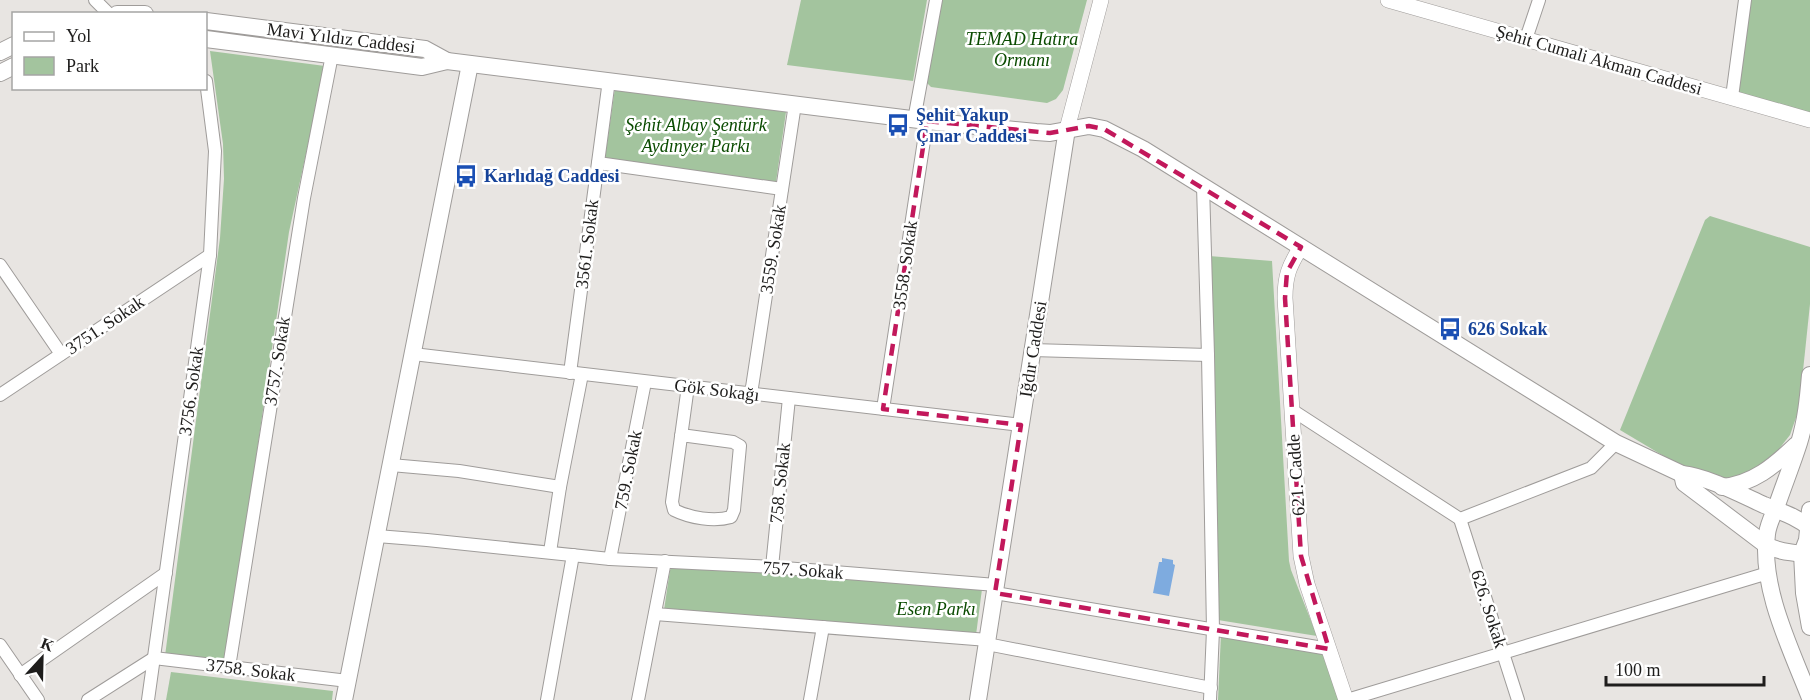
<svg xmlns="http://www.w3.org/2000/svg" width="1810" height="700" viewBox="0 0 1810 700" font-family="'Times New Roman',serif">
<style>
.green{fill:#a3c49e}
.water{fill:#7eabdf}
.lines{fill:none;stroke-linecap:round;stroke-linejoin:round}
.minor-casing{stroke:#9f9c9a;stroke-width:14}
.tertiary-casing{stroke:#9f9c9a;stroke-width:16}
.secondary-casing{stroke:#9f9c9a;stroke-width:18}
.minor{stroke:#fff;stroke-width:12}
.tertiary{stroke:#fff;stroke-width:15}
.secondary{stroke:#fff;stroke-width:16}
.marked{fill:none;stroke:#c2185b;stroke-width:4.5;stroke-dasharray:12 8;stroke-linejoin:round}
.labels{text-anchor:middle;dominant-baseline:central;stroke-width:5;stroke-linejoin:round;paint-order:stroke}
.street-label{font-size:18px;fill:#1e1d1c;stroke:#fff}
.park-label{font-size:18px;font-style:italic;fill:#0a4b00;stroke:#fff}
.transit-label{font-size:18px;font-weight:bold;fill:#164399;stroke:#fff;text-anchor:start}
</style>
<rect width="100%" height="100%" fill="#e8e5e2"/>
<g class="green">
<polygon points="801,0 927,0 913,81 787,65"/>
<polygon points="939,0 1087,0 1063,90 1056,99 1047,103 931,87 926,82"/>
<polygon points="1750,0 1810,0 1810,114 1738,92"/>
<polygon points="210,51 325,66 289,232 226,663 165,656 220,238 224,179 223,144"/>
<polygon points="615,88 786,112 776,182 605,158"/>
<polygon points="1710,216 1810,247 1810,304 1799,409 1790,435 1775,454 1759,470 1726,480 1677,464 1620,430 1705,220"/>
<polygon points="1209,256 1272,261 1289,561 1291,570 1317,636 1218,620"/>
<polygon points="674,565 982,589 976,635 664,610 670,570"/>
<polygon points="1221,634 1323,652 1339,700 1218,700"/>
<polygon points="171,672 333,691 332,700 166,700"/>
</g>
<polygon class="water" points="1162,558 1173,560 1173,564 1175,565 1169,596 1153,593 1159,562 1162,562"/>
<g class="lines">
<g class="minor-casing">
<g id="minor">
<polyline points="95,0 109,14"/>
<polyline points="1526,39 1539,0"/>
<polyline points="1732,97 1745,0"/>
<polyline points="914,120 936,0"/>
<polyline points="598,163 782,189"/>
<polyline points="0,265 61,354"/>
<polyline points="1032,350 1208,355 1203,186"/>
<polyline points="413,354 1021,425"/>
<polyline points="1208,355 1213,630 1210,700"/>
<polyline points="570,373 609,80"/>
<polyline points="751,394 795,104"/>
<polyline points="0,395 210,255"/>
<polyline points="883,409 927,121"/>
<polyline points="1292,410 1460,519 1591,468 1616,443"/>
<path d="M681 435 733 442 740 446 734 510 731 517C714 522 690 518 674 510L672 502 688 386"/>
<polyline points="391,465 459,471 560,487"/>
<polyline points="1460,519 1518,700"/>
<polyline points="377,536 427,540 610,559 772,567 996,585"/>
<polyline points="550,552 560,487 582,374"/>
<polyline points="610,559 645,382"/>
<polyline points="772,567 789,398"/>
<polyline points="995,593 1329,649"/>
<polyline points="655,614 988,640"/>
<polyline points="987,644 1211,688"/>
<polyline points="0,645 38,700"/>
<polyline points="229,667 304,198 332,55"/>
<polyline points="20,675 166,573"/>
<polyline points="88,700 154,658 348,681"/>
<polyline points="148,700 210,255 215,151 206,81"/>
<polyline points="547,700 573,555"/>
<polyline points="638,700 665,561"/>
<polyline points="810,700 823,627"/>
<polyline points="1347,700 1768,573"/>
</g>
</g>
<g class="tertiary-casing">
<g id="tertiary">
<polyline points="1388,0 1810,120"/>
<polyline points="1067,129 1101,0"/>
<path d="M1301 247C1289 266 1285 276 1285 298L1301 556 1307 584 1346 700"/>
</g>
</g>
<g class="secondary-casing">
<g id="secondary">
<polyline points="117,14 145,14"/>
<polyline points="206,21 425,49 447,61 422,67 206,39"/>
<polyline points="0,52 14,45"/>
<path d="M447 61 927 121 1036 132 1050 133 1089 126 1104 129 1143 149 1616 443 1682 474C1708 477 1740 494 1764 505 1781 512 1796 516 1810 528"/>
<polyline points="0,73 14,66"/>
<path d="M1810 375C1808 398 1806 420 1799 443 1792 465 1783 487 1776 508 1772 517 1768 525 1767 534 1760 588 1791 649 1810 698"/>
<path d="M1682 474 1684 483 1766 545C1784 555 1794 550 1810 557"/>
<path d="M1722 487C1753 484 1774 466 1796 445"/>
<polyline points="1810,510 1807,540 1802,553 1804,593 1810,627"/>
<polyline points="344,700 470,64"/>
<polyline points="978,700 1067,129"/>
</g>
</g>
<use href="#minor" class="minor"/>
<use href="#tertiary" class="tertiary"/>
<use href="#secondary" class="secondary"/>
</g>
<path class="marked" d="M927 121 1050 133 1089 126 1104 129 1301 247 1287 272 1285 298 1301 556 1329 649 995 593 1021 425 883 409Z"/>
<defs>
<g id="bus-bare" transform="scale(1.8)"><path d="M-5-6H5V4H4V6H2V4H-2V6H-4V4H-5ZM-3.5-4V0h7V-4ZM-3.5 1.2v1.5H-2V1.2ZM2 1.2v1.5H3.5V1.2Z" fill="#1a4fb4" stroke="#fff" stroke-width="2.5" paint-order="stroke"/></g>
</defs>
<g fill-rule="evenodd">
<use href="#bus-bare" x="898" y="125"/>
<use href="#bus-bare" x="466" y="176"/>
<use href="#bus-bare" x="1450" y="329"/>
</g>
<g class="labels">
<g class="street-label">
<text transform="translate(341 38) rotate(7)">Mavi Yıldız Caddesi</text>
<text transform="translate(1599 60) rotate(16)">Şehit Cumali Akman Caddesi</text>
<text transform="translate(587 244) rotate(-83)">3561. Sokak</text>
<text transform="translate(773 249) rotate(-81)">3559. Sokak</text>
<text transform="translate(905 265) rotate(-82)">3558. Sokak</text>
<text transform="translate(105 325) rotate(-34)">3751. Sokak</text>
<text transform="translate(1033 349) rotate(-81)">Iğdır Caddesi</text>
<text transform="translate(277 361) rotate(-81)">3757. Sokak</text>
<text transform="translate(717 390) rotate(7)">Gök Sokağı</text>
<text transform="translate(191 391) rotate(-82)">3756. Sokak</text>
<text transform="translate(628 470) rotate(-79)">759. Sokak</text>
<text transform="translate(1296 475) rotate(-94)">621. Cadde</text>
<text transform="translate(780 483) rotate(-84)">758. Sokak</text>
<text transform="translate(803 570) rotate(4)">757. Sokak</text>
<text transform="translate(1489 609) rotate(72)">626. Sokak</text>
<text transform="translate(251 670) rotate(7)">3758. Sokak</text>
</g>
<g class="park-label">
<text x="1022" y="39">TEMAD Hatıra<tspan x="1022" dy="21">Ormanı</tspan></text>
<text x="696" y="125">Şehit Albay Şentürk<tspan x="696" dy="21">Aydınyer Parkı</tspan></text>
<text x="936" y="609">Esen Parkı</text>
</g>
<g class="transit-label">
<text x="916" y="115">Şehit Yakup<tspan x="916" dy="21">Çınar Caddesi</tspan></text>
<text x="484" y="176">Karlıdağ Caddesi</text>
<text x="1468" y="329">626 Sokak</text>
</g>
</g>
<rect x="12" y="12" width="195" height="78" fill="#ffffff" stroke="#a5a5a4" stroke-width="1.5"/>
<rect x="24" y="32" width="30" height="9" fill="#ffffff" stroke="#a5a5a4" stroke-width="1.5"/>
<text x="66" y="42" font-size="18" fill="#1e1d1c">Yol</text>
<rect x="24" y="57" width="30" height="18" fill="#a3c49e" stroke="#a5a5a4" stroke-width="1.5"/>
<text x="66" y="72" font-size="18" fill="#1e1d1c">Park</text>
<g transform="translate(42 658) rotate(22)" stroke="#ffffff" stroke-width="4.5" paint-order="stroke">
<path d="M0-4.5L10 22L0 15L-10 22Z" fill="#1e1d1c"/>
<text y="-9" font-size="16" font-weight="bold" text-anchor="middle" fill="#1e1d1c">K</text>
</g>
<path d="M1606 676v9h158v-9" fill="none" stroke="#1e1d1c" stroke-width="3"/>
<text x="1615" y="676" font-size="18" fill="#1e1d1c" stroke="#ffffff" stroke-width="4.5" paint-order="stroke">100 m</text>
</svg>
